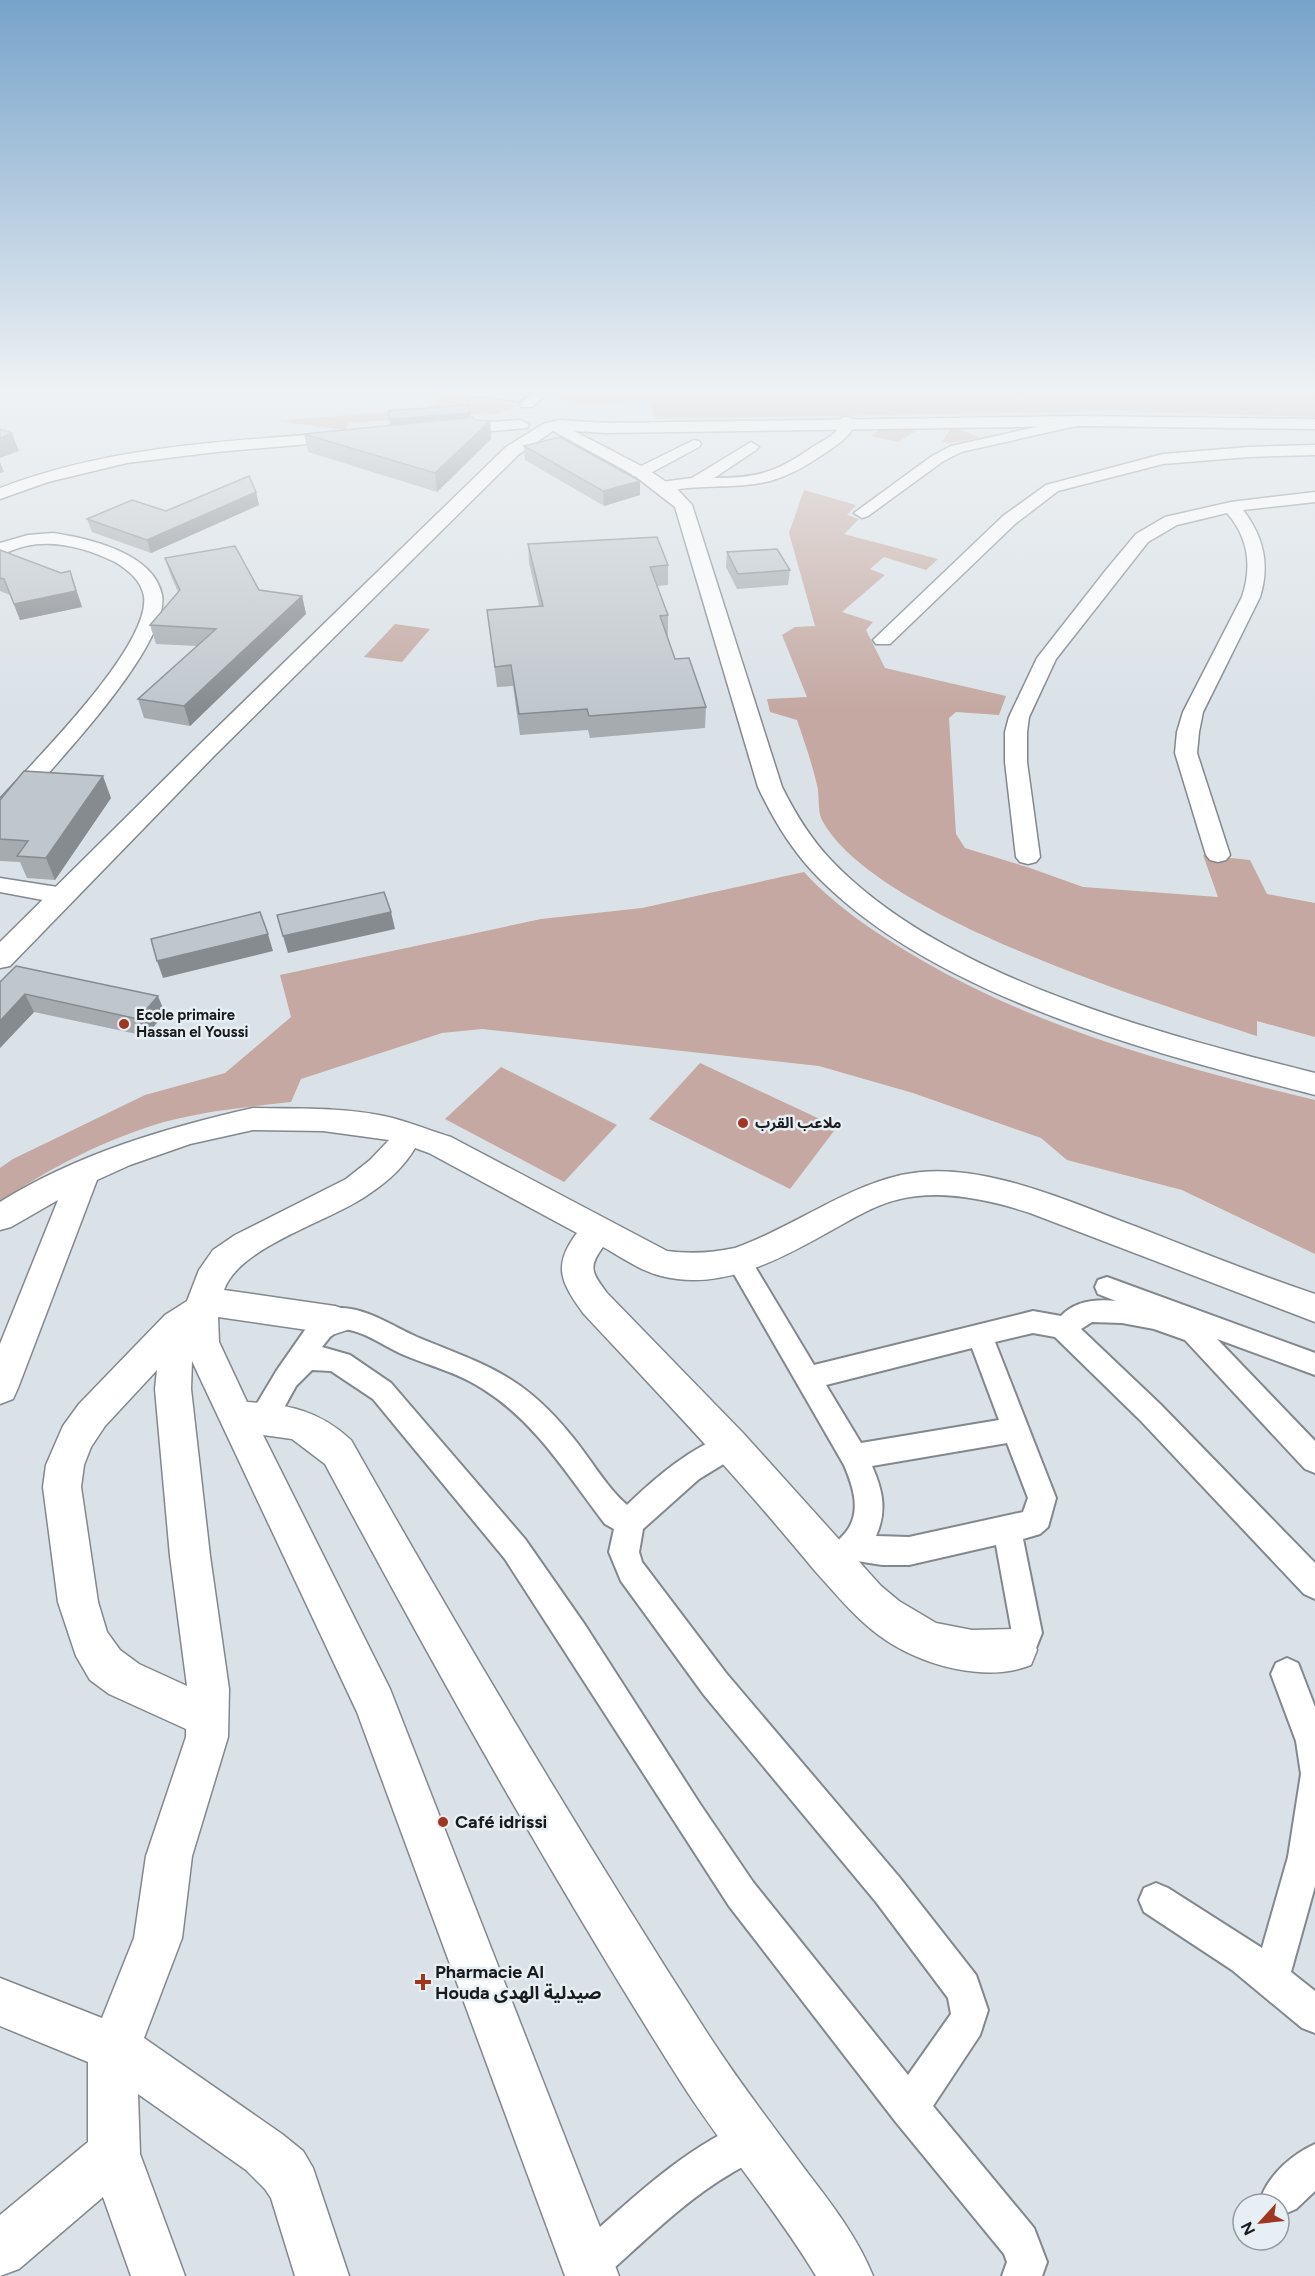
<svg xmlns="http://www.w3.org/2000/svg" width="1315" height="2276" viewBox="0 0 1315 2276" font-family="Figtree,'Noto Sans Arabic',sans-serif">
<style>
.green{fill:#c4a8a1}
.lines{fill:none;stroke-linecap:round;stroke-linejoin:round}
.pedestrian-casing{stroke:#82888d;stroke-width:4}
.minor-casing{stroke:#82888d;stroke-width:3}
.tertiary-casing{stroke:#82888d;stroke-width:3}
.secondary-casing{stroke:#82888d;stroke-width:3}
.pedestrian{fill:#fff;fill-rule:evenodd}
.minor{fill:#fff;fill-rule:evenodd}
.tertiary{fill:#fff;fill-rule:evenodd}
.secondary{fill:#fff;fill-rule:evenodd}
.wall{fill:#a5abaf}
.shaded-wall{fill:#868b8f}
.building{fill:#c0c7cc;stroke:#868b8f;stroke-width:1.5}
.poi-dot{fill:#9f3620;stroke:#e8eff4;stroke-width:2}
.labels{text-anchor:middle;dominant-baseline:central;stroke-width:5;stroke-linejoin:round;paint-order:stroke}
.poi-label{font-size:15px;font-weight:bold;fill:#191b1d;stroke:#e8eff4;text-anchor:start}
.near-poi-label{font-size:18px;font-weight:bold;fill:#191b1d;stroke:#e8eff4;text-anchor:start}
</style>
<rect width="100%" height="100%" fill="#dbe2e7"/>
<g class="green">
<polygon points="401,391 436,391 505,400 515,406 500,413 491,415 490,413 349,423 345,430 275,421 420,409 438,402 436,398 428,395"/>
<polygon points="557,391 611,391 642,395 640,391 1315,391 1315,417 1118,411 656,419 647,401 589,405 548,398"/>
<polygon points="952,426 980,438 949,443 942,442"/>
<polygon points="880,430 915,430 916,431 898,442 871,436"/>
<path d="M804 490 856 505 847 515 859 519 844 534 938 559 926 570 884 557 870 569 885 575 842 612 873 622 866 630 885 668 1006 696 999 715 956 712 949 718 956 834 965 848 1030 868 1083 887 1218 897 1203 855 1250 860 1267 894 1315 903V1037L1257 1021V1036C1153 1002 873 916 822 820 817 810 820 796 817 785 812 763 804 741 797 720L770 712 767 699 807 697 782 635 795 627 815 626 789 533Z"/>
<polygon points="395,624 430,629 402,662 364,657"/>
<path d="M804 872C838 909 879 935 923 961 1045 1031 1179 1067 1315 1100V1254L1182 1190 1067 1160 1041 1138 913 1093 819 1066 482 1029 442 1033 301 1079 291 1102C248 1107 205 1111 164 1122 106 1139 49 1168 0 1202V1168L13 1159 145 1095 225 1073 291 1017 280 975 541 919 642 908Z"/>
<polygon points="700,1063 837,1127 790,1189 649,1119"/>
<polygon points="501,1067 617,1125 564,1182 445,1119"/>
</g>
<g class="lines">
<g class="pedestrian-casing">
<g id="pedestrian">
<path d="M739 1252 748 1255 814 1365 1033 1311 1061 1316C1075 1301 1096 1299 1116 1301L1098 1294 1095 1287 1098 1280 1107 1277 1315 1353V1375L1217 1339 1315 1441V1473L1305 1469 1185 1340 1154 1329 1122 1323 1092 1322 1081 1329 1160 1404 1315 1563V1599L1304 1594 1140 1420 1055 1337 1033 1333 995 1342 1056 1498 1048 1527 1040 1534 1023 1539 1042 1633 1032 1658 1016 1665 1005 1661 1001 1650 1005 1639 1012 1633 996 1545 909 1565H882L857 1561 844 1568 834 1564 829 1554C834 1544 839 1540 846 1532 862 1512 853 1486 844 1465L727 1262 730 1255ZM972 1348 999 1420 861 1443 826 1385ZM1007 1443 1028 1498 1023 1512 909 1537 876 1536C887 1511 883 1491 872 1466Z"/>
<path d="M341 1308C369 1309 392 1326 417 1337 485 1365 521 1374 570 1434 589 1456 605 1486 627 1505 657 1476 690 1448 730 1433L740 1436 744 1445 740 1454 699 1479 643 1529 639 1552 642 1562 726 1673 900 1878 976 1975 988 2010 980 2035 933 2106 1034 2228 1047 2262 1042 2276H1002L1007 2262 1004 2254 895 2121 729 1906 505 1559 373 1399 331 1371 312 1370 296 1386 273 1428 263 1431 253 1428 249 1419 253 1410 277 1370 307 1327 323 1313ZM341 1329C364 1330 383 1346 404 1355 430 1366 459 1373 483 1389 536 1422 568 1476 605 1524L614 1529 609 1552 621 1581 704 1695 876 1902 948 1998 951 2014 908 2075 753 1882 700 1804 585 1625 525 1539 391 1383 350 1355 322 1347 330 1337Z"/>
<polygon points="1287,1658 1298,1663 1315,1707 1315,1886 1291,1972 1315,1991 1315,2033 1302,2028 1232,1970 1144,1912 1139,1900 1144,1888 1156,1883 1168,1888 1262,1948 1288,1857 1301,1774 1296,1741 1271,1674 1276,1663"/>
<path d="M751 2120 765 2125 770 2139C762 2159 748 2163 730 2174 684 2201 645 2241 605 2276H571L567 2265 573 2251C628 2203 682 2148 751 2120Z"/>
<path d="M1315 2144V2191L1296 2209 1282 2215 1279 2214V2204H1266L1262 2195C1271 2173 1293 2154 1315 2144Z"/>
</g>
</g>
<g class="minor-casing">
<g id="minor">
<polygon points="463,391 507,391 523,394 525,397 518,401 470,395"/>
<polygon points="535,391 551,391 532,407 522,407 520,404"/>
<path d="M846 417 851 418 855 424C849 438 838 444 825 453 770 491 751 484 688 488 678 488 660 496 653 487L661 482 692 478 751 442 759 447 756 450 714 478C759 478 777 472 814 446 822 441 832 437 837 430 841 426 839 422 841 418Z"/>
<polygon points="1080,417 1087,421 1085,424 961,452 942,462 868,516 862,518 854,513 932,456 951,446"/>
<polygon points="694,440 699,441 701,444 699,447 645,476 633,476 631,473 633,470"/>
<polygon points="1315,445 1315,455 1249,457 1163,464 1058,491 1015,524 890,644 876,644 873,640 1003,516 1046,485 1163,454 1249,447"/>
<path d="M1315 492V502L1243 510C1264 537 1270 565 1260 597L1203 712 1199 732 1197 753 1230 855 1226 860 1218 862 1210 860 1206 855 1175 753 1177 732 1183 712 1242 597C1252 567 1249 538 1227 513L1177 525 1148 542 1056 659 1029 717 1027 732V762L1040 857 1036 862 1028 864 1020 862 1016 857 1005 762V732L1009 717 1037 658 1106 570 1136 534 1165 517 1231 502Z"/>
<path d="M53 533C88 538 154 553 162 595 171 647 43 778 8 818L0 820V799C34 761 151 646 144 596 141 580 128 570 115 562 89 549 55 539 26 546 17 548 9 552 0 554V543L28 535Z"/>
<polygon points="0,878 64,888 73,891 76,896 73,901 64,904 0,892"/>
<path d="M253 1108C296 1109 341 1107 384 1116 407 1121 428 1130 451 1137L667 1251C691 1254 711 1253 735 1248 792 1228 841 1189 901 1175 976 1158 1067 1201 1137 1227 1196 1250 1255 1274 1315 1294V1322L1030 1213C990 1200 942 1189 900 1199 873 1205 849 1221 825 1234 775 1262 719 1291 661 1276 641 1271 621 1257 603 1247 587 1268 593 1274 607 1293L743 1433 881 1586 899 1601 936 1623 972 1630 1016 1629 1031 1635 1037 1650 1031 1665C986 1683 926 1666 887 1641 858 1622 838 1596 815 1571 795 1547 774 1522 753 1498 698 1435 640 1374 583 1313 561 1282 552 1266 577 1233L429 1153 415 1148C404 1167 387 1182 369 1194 332 1221 239 1246 224 1290L335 1306 347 1310 352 1320 347 1330 335 1334 218 1317 219 1342 247 1402C290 1405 318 1410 351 1440 464 1640 582 1838 706 2031 736 2078 771 2123 804 2168 830 2202 857 2236 873 2276H816C774 2206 720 2145 677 2076 551 1877 436 1671 325 1464L292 1439 263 1435 390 1689 619 2276H565L357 1712 192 1361 191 1389 210 1556 229 1689 228 1737 192 1856 182 1938 144 2038 282 2134 303 2151 313 2168 349 2276H295L271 2198 265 2189 246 2170 138 2094 140 2154 185 2276H131L103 2197 19 2269 0 2276V2215L88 2142V2062L0 2026V1978L102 2018 134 1938 146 1856 186 1737V1729L109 1694 90 1680 76 1656 58 1602 43 1487 46 1465 63 1426 79 1404 165 1315 187 1301 199 1270 213 1250 235 1235 346 1179 370 1160 389 1140 323 1131 253 1130 190 1144 130 1165 97 1180 18 1388 13 1399 0 1404V1344L58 1200 11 1227 0 1230V1202C77 1154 165 1128 253 1108ZM157 1370 155 1389 170 1556 187 1686 139 1664 120 1650 107 1632 98 1602 81 1487 84 1465 91 1447 105 1426Z"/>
</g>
</g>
<g class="tertiary-casing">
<path id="tertiary" d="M555 421 647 469 678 490 692 505 782 787C795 813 810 838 830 859 942 978 1160 1034 1315 1073V1095C1153 1053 929 996 812 871 789 846 772 817 758 787L675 507 635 476 553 431 518 455 214 756 10 966 0 968V942L198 746 506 447 543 424Z"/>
</g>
<g class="secondary-casing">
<g id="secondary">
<polygon points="1080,416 1315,419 1315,429 1080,426 606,433 558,430 550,425 558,420 606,423"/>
<polygon points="521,420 529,425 527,428 445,435 437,430 445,425"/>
<path d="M349 432 357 437 355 440 216 452 127 463 48 482 0 499V488C113 445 230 441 349 432Z"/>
</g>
</g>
<use href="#pedestrian" class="pedestrian"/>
<use href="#minor" class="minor"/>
<use href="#tertiary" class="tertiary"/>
<use href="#secondary" class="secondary"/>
</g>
<g class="wall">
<polygon points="388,411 470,413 471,417 474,420 490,421 491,439 437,492 308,452 304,434 390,425"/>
<polygon points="524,446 640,495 604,506 525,460"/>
<polygon points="256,492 259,505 151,553 92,532 87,519 166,511"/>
<polygon points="528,544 668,565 668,585 657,586 668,615 668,636 667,636 675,659 706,707 705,728 590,738 588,730 520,735 513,686 497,687 487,610 539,606 529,563"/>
<polygon points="0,550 75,586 82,607 20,620 10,595 0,591"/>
<polygon points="727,552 790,570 788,585 737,589 726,567"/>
<polygon points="165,558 259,590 302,596 306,614 190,726 144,718 138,699 197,646 156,644 150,625 178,592 171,576"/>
<polygon points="111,798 55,880 27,878 20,862 0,861 0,800"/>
<polygon points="0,982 165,1013 146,1036 34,1012 0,1048"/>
</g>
<g class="shaded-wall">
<polygon points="470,413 471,422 391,428 390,419"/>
<polygon points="490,421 491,439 437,492 435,473"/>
<polygon points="12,433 19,451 0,458 0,438"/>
<polygon points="0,462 4,472 0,473"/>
<polygon points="640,481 640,495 604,506 603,491"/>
<polygon points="256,492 259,505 151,553 147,540"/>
<polygon points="70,571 82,607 20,620 14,604"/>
<polygon points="302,596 306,614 190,726 184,706"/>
<polygon points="103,776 111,798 55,880 46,858"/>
<polygon points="391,912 395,929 288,953 283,936"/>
<polygon points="268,934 273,951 163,978 157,961"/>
<polygon points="25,994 34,1012 0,1048 0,1021"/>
<polygon points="158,996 165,1013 146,1036 138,1019"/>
</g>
<g class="building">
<polygon points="468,405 470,413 390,419 388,411"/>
<polygon points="473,417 474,420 490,421 435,473 304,434"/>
<polygon points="0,429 12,433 0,438"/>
<polygon points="560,437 640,481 603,491 524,446"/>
<polygon points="249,476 256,492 147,540 87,519 132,500 166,511"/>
<polygon points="657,537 668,565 650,567 668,615 660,616 675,659 689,658 706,707 589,716 587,709 519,714 511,665 495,667 487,610 543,606 528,544"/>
<polygon points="235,546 259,590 302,596 184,706 138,699 216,629 150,625 180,590 165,558"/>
<polygon points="777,549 790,570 738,574 727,552"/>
<polygon points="0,550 61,573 70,571 76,591 14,604 4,579 0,578"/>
<polygon points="24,771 103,776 46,858 17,856 28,841 0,839 0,800"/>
<polygon points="384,892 391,912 283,936 277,915"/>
<polygon points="260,912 268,934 157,961 151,939"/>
<polygon points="16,966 158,996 138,1019 25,994 0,1021 0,982"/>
</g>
<linearGradient id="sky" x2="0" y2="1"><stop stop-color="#77a3ca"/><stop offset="0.55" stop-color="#eff2f4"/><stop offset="1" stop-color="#eff2f4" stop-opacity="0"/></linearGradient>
<rect width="1315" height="710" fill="url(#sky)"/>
<g class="poi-dot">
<circle cx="124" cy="1024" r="6"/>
<circle cx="743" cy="1123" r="6"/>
<circle cx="443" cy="1822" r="6"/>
<path d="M420 1973h6v6h6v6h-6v6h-6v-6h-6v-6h6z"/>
</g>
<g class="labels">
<g class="poi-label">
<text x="136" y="1015">Ecole primaire<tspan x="136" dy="17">Hassan el Youssi</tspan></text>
<text x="755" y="1123">ملاعب القرب</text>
</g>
<g class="near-poi-label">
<text x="455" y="1822">Café idrissi</text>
<text x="435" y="1972">Pharmacie Al<tspan x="435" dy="21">Houda صيدلية الهدى</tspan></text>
</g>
</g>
<g transform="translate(1261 2222) rotate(243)"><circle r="28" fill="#e8eff4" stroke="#959a9e" stroke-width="1.5"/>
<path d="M0-4.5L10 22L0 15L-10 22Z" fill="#9f3620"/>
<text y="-9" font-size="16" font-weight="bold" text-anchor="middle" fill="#191b1d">N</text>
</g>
</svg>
